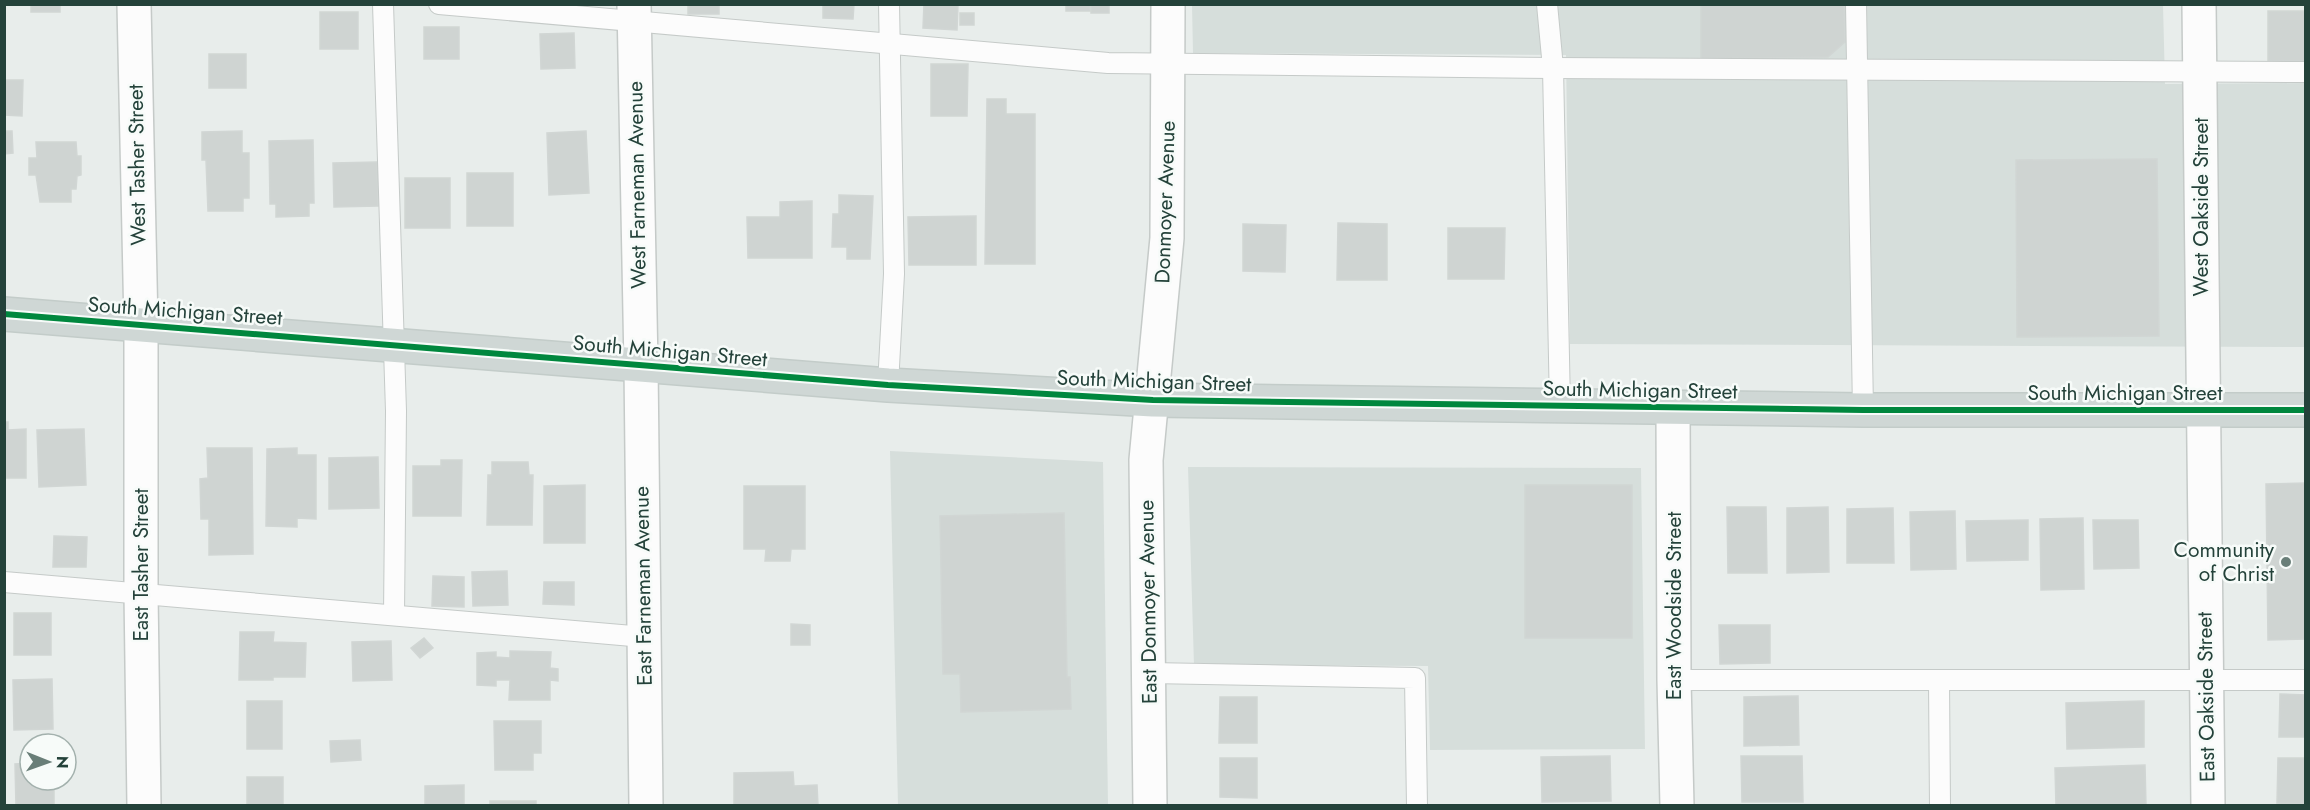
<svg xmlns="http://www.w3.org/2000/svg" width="2310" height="810" viewBox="0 0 2310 810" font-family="Jost,sans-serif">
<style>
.built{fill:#d6dedb}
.building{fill:#cfd4d2;stroke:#d1d6d4;stroke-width:1.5}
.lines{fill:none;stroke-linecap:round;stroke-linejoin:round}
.service-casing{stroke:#c5cac8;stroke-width:22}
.minor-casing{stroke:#c5cac8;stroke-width:36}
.tertiary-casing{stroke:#c5cac8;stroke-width:36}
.primary-casing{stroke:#c3ccc9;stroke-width:36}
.service{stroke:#fcfcfc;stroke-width:20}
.minor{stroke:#fcfcfc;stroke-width:33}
.tertiary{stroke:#fcfcfc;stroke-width:33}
.primary{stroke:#cfd7d5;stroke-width:33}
.cycleway-casing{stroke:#f7fbf9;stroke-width:10}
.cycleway{stroke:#00873e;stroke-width:6}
.poi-dot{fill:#697e78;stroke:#f7fbf9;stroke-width:2}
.labels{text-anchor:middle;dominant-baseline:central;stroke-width:5;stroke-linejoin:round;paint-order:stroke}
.street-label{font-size:21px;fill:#24423a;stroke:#f7fbf9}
.poi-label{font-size:21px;fill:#24423a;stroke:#f7fbf9;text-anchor:end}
</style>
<rect width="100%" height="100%" fill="#e8edeb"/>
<g class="built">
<polygon points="1192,5 2163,5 2165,84 2305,83 2305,347 1570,344 1566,55 1193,53"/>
<polygon points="890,451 1103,462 1108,805 898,805"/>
<polygon points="1188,467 1641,468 1645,749 1430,750 1428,666 1194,665"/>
</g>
<g class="building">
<rect x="31" y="4" width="29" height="8"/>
<rect x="688" y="4" width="31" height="10"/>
<polygon points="823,4 854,4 853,19 823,18"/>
<polygon points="924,4 958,4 957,30 923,28"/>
<rect x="1066" y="4" width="24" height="7"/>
<rect x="1091" y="4" width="18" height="9"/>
<polygon points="1701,4 1844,4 1845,42 1828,57 1701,59"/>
<rect x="2268" y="11" width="38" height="50"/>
<rect x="320" y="12" width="38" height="37"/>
<rect x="960" y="13" width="14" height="12"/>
<rect x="424" y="27" width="35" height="32"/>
<polygon points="574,33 575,68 541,69 540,34"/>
<rect x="209" y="54" width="37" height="34"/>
<polygon points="931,64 968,64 967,116 931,116"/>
<polygon points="4,80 23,80 22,116 4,115"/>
<polygon points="987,99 1006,99 1006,114 1035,114 1035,264 985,264"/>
<polygon points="4,131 12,131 13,153 4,154"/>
<polygon points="242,131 242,153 249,153 249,198 243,198 243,211 208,211 206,160 202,160 202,132"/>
<polygon points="586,131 589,193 549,195 547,133"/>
<polygon points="313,140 314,203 309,203 309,216 276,217 276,204 270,204 269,141"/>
<polygon points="36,142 76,142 77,156 81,156 81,175 77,176 76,189 71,189 71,202 40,202 36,175 29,175 29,158 37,158"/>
<polygon points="2157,159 2159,336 2017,337 2016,160"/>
<polygon points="377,162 378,206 334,207 333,163"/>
<rect x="467" y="173" width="46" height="53"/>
<rect x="405" y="178" width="45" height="50"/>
<polygon points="839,195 873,196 870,259 847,259 847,247 832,247 833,214 839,214"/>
<polygon points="812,201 812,258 748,258 747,217 780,217 780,202"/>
<polygon points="976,216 976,265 909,265 908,217"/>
<polygon points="1338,223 1387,224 1387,280 1337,280"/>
<polygon points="1243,224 1286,225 1285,272 1243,271"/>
<polygon points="1448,228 1505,228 1504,279 1448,279"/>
<polygon points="4,422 8,422 8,430 26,429 26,478 4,478"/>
<polygon points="84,429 86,485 39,487 37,430"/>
<polygon points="207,448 252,448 253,554 209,555 209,519 201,519 200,479 208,478"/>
<polygon points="297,448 297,455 316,455 316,519 297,518 297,527 266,526 267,449"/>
<polygon points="378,457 379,508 329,509 329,458"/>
<polygon points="441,460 462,460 461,516 413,516 413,466 441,466"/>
<polygon points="492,462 528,462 529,475 533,475 532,525 487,525 488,475 492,475"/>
<polygon points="2306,483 2306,639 2268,640 2266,484"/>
<polygon points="585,485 585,543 544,543 544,486"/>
<rect x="1525" y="485" width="107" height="153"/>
<polygon points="744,486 805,486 805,549 791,549 790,561 765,561 766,549 744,549"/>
<polygon points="1727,507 1766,507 1767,573 1728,573"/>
<polygon points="1828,507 1829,572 1787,573 1787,508"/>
<polygon points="1893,508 1894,563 1847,563 1847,509"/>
<polygon points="1955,511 1956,569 1911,570 1910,512"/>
<polygon points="1064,513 1067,677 1070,677 1071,709 961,712 960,674 943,674 940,516"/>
<polygon points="2083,518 2084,589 2041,590 2040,519"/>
<polygon points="2028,520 2028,560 1967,561 1966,521"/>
<polygon points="2093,520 2138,520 2139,568 2094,569"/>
<polygon points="54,536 87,537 86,567 53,567"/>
<polygon points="507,571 508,605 473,606 472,572"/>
<polygon points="433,576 464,577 464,607 432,606"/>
<polygon points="544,582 574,582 574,605 543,604"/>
<rect x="14" y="613" width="37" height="42"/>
<polygon points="791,624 810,625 810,645 791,645"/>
<polygon points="1719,625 1770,625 1770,663 1720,664"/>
<polygon points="240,632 274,632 273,642 306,643 305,677 273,677 273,680 239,680"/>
<polygon points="424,638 433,648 420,658 411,648"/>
<polygon points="391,641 392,680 353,681 352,642"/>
<polygon points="510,651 551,652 550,668 558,669 558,681 550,680 550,700 509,700 510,680 496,680 496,686 477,685 477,653 496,652 496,657 510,658"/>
<polygon points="52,679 53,729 14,730 13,680"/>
<polygon points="2280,694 2306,695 2306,737 2279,737"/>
<polygon points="1798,696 1799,745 1744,746 1744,697"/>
<polygon points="1220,697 1257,697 1257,743 1219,743"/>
<rect x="247" y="701" width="35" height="48"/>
<polygon points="2144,701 2144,747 2067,749 2066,703"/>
<polygon points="494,721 541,721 541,753 533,753 533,770 495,770"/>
<polygon points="360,740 361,760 331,762 330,741"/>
<polygon points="1610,756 1611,801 1542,802 1541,757"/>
<polygon points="1741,756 1802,756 1803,802 1742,802"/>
<polygon points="1220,758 1257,758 1257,798 1220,797"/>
<polygon points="2278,758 2306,758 2306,804 2277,803"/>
<polygon points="30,763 30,780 54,780 54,806 16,806 15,764"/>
<polygon points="2145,765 2146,806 2056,806 2055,768"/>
<polygon points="793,772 794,786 817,785 818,806 734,806 734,773"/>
<rect x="247" y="777" width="36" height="29"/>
<polygon points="464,785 464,806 425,806 425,786"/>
<rect x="490" y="801" width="46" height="5"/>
</g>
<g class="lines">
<g class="service-casing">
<g id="service">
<polyline points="383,4 396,411 394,615"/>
<polyline points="439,4 1108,63 1553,68 2306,72"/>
<polyline points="1547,4 1553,68 1560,406"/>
<polyline points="1856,4 1863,410"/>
<polyline points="888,385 894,274 889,4"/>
<polyline points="4,582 644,637"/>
<polyline points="1150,673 1415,678 1417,806"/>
<polyline points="1674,680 2306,680"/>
<polyline points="1939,681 1940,806"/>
</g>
</g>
<g class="minor-casing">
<g id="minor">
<polyline points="134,4 141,325 141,593 144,806"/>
<polyline points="634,4 641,366 646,806"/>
<polyline points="2199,4 2208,806"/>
<polyline points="1673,407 1674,680 1677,806"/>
</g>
</g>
<g class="tertiary-casing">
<polyline id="tertiary" points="1150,806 1146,460 1167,238 1168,4"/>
</g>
<g class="primary-casing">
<polyline id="primary" points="4,314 888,385 1153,400 1863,410 2306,410"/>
</g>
<use href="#service" class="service"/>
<use href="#minor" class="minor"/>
<use href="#tertiary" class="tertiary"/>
<use href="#primary" class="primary"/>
<g class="cycleway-casing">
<polyline id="cycleway" points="4,314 888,385 1153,400 1863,410 2306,410"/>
</g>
<use href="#cycleway" class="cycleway"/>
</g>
<circle class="poi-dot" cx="2286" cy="562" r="6"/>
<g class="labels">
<g class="street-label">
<text transform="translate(137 165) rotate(-91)">West Tasher Street</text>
<text transform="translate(637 185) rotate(-91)">West Farneman Avenue</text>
<text transform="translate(1165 202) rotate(-88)">Donmoyer Avenue</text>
<text transform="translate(2201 207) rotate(-90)">West Oakside Street</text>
<text transform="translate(185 311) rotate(4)">South Michigan Street</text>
<text transform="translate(670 351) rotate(5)">South Michigan Street</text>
<text transform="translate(1154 381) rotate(2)">South Michigan Street</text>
<text transform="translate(1640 390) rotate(1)">South Michigan Street</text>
<text x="2125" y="393">South Michigan Street</text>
<text transform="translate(141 565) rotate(-90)">East Tasher Street</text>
<text transform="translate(643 586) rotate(-91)">East Farneman Avenue</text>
<text transform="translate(1148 602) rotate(-91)">East Donmoyer Avenue</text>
<text transform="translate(1674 606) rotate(-90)">East Woodside Street</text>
<text transform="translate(2206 697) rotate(-91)">East Oakside Street</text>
</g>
<g class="poi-label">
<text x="2274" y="550">Community<tspan x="2274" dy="24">of Christ</tspan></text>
</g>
</g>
<rect width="2310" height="810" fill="none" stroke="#24423a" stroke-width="12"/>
<g transform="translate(48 762) rotate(91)"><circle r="28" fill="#f7fbf9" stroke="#a3b1ad" stroke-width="1.5"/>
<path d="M0-4.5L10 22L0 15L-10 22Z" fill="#697e78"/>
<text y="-9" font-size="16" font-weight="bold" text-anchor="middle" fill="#24423a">N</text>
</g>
</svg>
